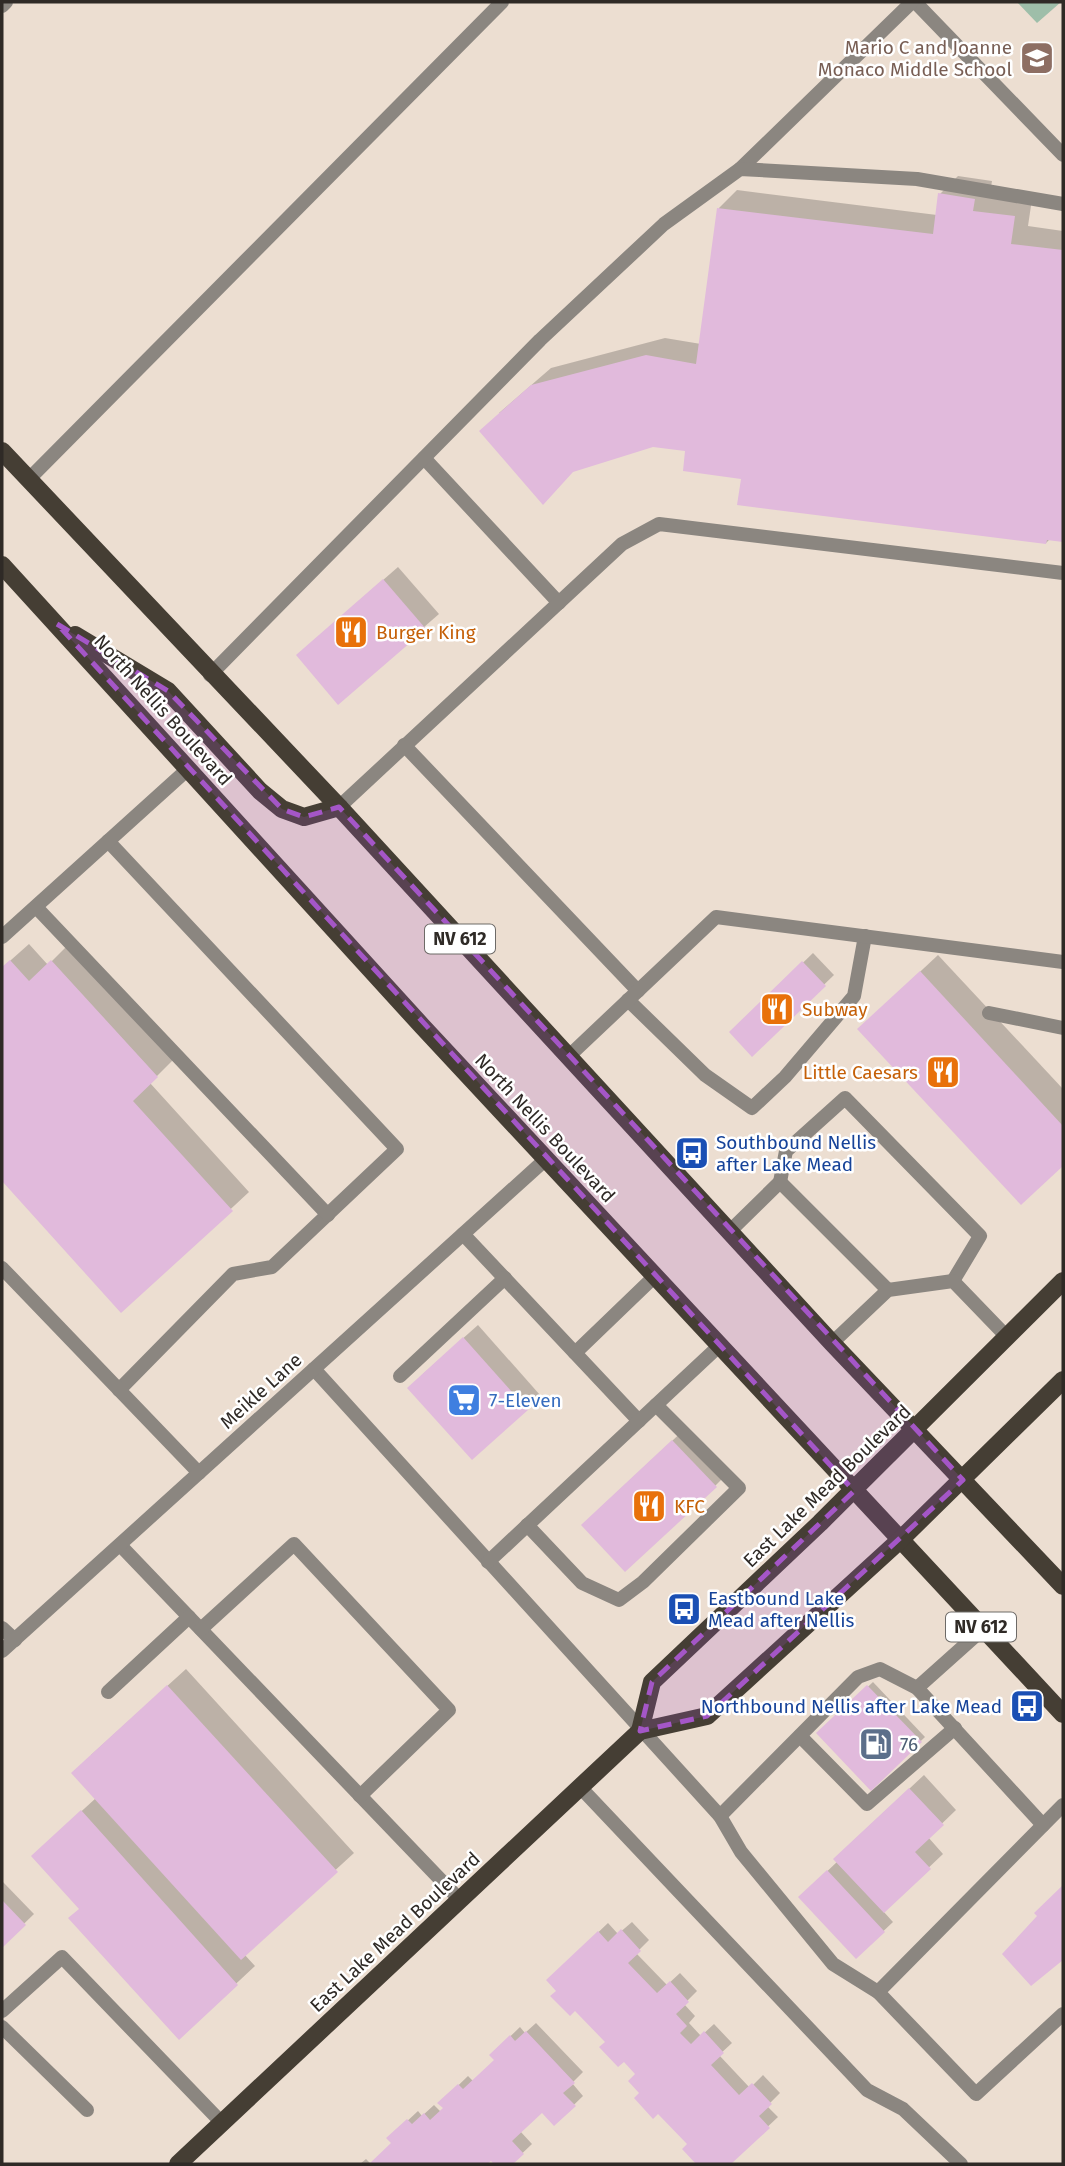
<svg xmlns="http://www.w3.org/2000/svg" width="1065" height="2166" viewBox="0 0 1065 2166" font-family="'Fira Sans',sans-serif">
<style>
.green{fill:#9ebea9}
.shadow{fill:#0003}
.building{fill:#e1badc}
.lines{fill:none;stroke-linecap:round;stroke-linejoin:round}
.service{stroke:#8b8680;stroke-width:14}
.minor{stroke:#8b8680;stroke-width:14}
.primary{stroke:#453e34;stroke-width:18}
.marked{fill:#a456c7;fill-opacity:0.2;stroke:#a456c7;stroke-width:5;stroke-dasharray:14 9;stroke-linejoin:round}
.labels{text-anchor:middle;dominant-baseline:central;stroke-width:5;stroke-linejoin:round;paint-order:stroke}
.shield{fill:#fff;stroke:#6d6a67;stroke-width:2}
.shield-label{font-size:18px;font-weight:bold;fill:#2f2a26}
.education-label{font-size:19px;fill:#785e54;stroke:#fff;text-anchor:end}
.food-label{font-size:19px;fill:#c56008;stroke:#fff;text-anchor:start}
.street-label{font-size:19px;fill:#2f2a26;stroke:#fff}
.transit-label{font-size:19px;fill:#164399;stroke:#fff;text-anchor:start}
.shop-label{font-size:19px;fill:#366cbe;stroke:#fff;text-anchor:start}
.service-label{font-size:19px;fill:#4e5e75;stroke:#fff;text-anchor:start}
</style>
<rect width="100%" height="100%" fill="#ecded1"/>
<polygon class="green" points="1017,2 1061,2 1037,23"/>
<g class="shadow">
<polygon points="958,176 992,181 990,193 1032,199 1028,226 1063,231 1063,540 1050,539 1046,543 742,478 687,450 499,413 551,368 665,338 701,344 719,208 737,190 937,215 940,194"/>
<polygon points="398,567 439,614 338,702 312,642"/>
<polygon points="70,943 175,1058 150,1083 249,1192 122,1310 2,1179 2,968 29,944 48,965"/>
<polygon points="813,953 834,975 752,1054 731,1032"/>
<polygon points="938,955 1063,1089 1063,1164 1021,1203 877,1012"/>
<polygon points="478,1325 540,1395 472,1458 423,1374"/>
<polygon points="687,1427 729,1472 715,1486 597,1511"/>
<polygon points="186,1669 354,1853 244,1954 255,1966 179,2037 81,1908 51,1839 96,1798 91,1755"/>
<polygon points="873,1682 925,1737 871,1788 819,1733"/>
<polygon points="924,1775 956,1810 928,1837 943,1854 883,1911 893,1922 856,1957 800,1897 838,1861 849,1845"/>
<polygon points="2,1881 34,1914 2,1945"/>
<polygon points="632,1922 649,1940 636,1953 667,1985 680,1973 697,1991 684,2004 695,2016 689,2023 701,2036 714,2024 732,2043 719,2055 750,2088 763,2075 780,2093 767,2106 778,2117 728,2164 709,2164 706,2161 699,2164 685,2149 689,2144 641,2093 637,2074 548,1980 608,1923 618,1934"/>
<polygon points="536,2023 583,2072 572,2083 583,2096 554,2124 542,2111 520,2131 532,2144 511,2164 496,2164 491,2159 485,2164 360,2164 366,2159 371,2164 393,2143 389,2138 418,2111 422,2116 434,2105 441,2112 445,2108 440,2103 468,2076 473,2081 496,2060 491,2055 520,2027 525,2033"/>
</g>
<g class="building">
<polygon points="938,193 975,199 973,211 1015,216 1011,244 1063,250 1063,542 1047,540 1046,544 737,505 741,479 683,471 685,451 653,447 573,472 543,505 479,431 531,385 646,355 696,364 717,208 933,234"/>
<polygon points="383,579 426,629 338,705 296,655"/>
<polygon points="10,960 29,981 51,960 158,1077 133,1101 233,1211 121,1313 2,1181 2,967"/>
<polygon points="802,961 826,986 752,1057 729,1032"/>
<polygon points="920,971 1063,1126 1063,1166 1021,1205 857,1029"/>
<polygon points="463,1337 528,1410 472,1460 407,1388"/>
<polygon points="672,1440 717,1487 625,1572 581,1525"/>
<polygon points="167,1685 338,1872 241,1960 71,1773"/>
<polygon points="867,1685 922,1742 871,1791 816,1733"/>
<polygon points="909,1788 944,1825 915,1852 931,1869 884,1913 833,1859"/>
<polygon points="81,1810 238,1985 179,2040 68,1918 79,1909 31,1856"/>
<polygon points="827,1870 885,1932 856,1959 798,1897"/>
<polygon points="1063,1885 1063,1960 1031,1986 1002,1954 1037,1916 1034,1913"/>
<polygon points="2,1900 26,1925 2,1948"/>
<polygon points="621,1929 641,1951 628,1963 657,1993 670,1981 689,2002 676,2014 687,2026 680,2033 691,2044 704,2031 724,2053 711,2065 739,2095 752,2083 772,2104 759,2116 770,2128 731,2164 696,2164 682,2149 687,2144 658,2114 653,2119 634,2098 639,2093 628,2081 635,2074 624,2062 618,2067 599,2047 605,2042 575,2011 570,2016 550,1996 556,1991 546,1980 598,1931 608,1942"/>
<polygon points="526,2031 575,2083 563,2093 576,2106 554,2126 542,2113 512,2141 524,2154 513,2164 494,2164 491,2161 487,2164 369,2164 391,2143 386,2138 407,2119 412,2124 424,2113 430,2120 443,2108 437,2103 458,2084 463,2089 494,2060 489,2055 510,2035 515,2041"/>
</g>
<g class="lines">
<g class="service">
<polyline points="915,2 1063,155"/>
<polyline points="2,6 6,2"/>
<polyline points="740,169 912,2"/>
<polyline points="424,458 559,603"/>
<polyline points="28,480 502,2"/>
<polyline points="210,675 540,340 664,224 740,169 917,179 1063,204"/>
<polyline points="404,745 638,991"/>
<polyline points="339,807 622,544 659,524 1063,573"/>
<polyline points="108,841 397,1149 272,1267 233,1274 119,1390"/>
<polyline points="36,907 328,1215"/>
<polyline points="2,937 188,769"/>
<polyline points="628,1000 705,1075 752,1108 785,1077 854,996 865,936"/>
<polyline points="989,1013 1063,1028"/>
<polyline points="569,1056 716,917 1063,962"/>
<polyline points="780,1182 786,1151 845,1098 980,1236 953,1281"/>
<polyline points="729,1232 780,1182 888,1290"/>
<polyline points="463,1234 639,1421"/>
<polyline points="2,1268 199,1473"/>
<polyline points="832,1343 888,1290 953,1281 1008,1338"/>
<polyline points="575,1353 655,1276"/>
<polyline points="314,1369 720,1816 741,1852 833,1964 878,1992"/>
<polyline points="400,1376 505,1278"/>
<polyline points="527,1525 582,1583 619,1600 643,1582 739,1488 656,1405"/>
<polyline points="120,1545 460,1900"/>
<polyline points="488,1562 719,1346"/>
<polyline points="2,1628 15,1640"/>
<polyline points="201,1629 294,1544 449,1710 360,1796"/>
<polyline points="917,1688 983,1629"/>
<polyline points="108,1692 189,1617"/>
<polyline points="800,1736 867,1804 955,1728"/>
<polyline points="580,1787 867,2090 903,2109 961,2164"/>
<polyline points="1063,1805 878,1992 976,2094 1063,2014"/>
<polyline points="720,1816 858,1677 880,1669 917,1688 1043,1825"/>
<polyline points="2,2011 62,1957 222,2123"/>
<polyline points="2,2027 87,2110"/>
</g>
<polyline class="minor" points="2,1651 546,1159"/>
<g class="primary">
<polyline points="2,451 339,807 832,1343 1063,1586"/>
<polyline points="2,565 422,1026 1063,1714"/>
<polyline points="75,635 168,691 260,791 282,809 304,817 339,807"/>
<polyline points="640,1731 652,1682 820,1523 1063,1281"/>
<polyline points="178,2164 640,1731 707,1716 900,1540 1063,1380"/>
</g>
</g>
<path class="marked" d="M57 624 168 691 282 809 304 817 339 807 963 1480 707 1716 640 1731 652 1682 854 1491Z"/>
<defs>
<g id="school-square" transform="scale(1.75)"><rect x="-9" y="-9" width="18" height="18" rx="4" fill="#8d6e63" stroke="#fff"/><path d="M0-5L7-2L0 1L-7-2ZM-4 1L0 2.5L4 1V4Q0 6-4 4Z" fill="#fff"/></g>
<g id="restaurant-square" transform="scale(1.75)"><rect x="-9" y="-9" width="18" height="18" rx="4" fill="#e8710a" stroke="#fff"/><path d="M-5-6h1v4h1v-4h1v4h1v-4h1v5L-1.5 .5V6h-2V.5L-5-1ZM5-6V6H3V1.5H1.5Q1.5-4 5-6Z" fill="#fff"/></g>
<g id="bus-square" transform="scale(1.75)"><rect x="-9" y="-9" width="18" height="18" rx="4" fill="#1a4fb4" stroke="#fff"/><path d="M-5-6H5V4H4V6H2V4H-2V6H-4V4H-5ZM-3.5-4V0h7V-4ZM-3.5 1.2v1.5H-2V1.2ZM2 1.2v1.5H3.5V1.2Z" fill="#fff"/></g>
<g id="supermarket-square" transform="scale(1.75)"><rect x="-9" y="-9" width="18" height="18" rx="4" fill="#3f7fe0" stroke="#fff"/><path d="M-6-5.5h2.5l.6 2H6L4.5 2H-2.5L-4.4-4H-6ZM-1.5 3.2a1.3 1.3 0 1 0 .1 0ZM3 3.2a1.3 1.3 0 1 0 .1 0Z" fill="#fff"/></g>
<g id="fuel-square" transform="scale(1.75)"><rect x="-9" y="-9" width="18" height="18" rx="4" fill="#5c6f8a" stroke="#fff"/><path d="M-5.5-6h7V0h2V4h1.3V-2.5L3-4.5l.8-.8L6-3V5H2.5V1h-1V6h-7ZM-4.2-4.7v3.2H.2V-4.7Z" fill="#fff"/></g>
</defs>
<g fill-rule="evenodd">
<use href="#school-square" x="1037" y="58"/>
<use href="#restaurant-square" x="351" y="632"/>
<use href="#restaurant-square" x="777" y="1009"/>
<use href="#restaurant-square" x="943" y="1072"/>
<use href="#bus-square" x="692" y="1153"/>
<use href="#supermarket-square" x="464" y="1400"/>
<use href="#restaurant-square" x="649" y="1506"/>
<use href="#bus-square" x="684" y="1609"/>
<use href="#bus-square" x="1027" y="1706"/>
<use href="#fuel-square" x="876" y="1744"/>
</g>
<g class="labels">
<g class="shield">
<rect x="425" y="924.5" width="70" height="29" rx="5"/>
<rect x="946" y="1612.5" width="70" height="29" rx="5"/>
</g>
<g class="shield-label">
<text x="460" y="939">NV 612</text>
<text x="981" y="1627">NV 612</text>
</g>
<g class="education-label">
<text x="1012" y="47">Mario C and Joanne<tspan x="1012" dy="22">Monaco Middle School</tspan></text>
</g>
<g class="food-label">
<text x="376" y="632">Burger King</text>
<text x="802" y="1009">Subway</text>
<text x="918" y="1072" text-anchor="end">Little Caesars</text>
<text x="674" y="1506">KFC</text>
</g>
<g class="street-label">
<text transform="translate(163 710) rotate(48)">North Nellis Boulevard</text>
<text transform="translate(545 1128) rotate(47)">North Nellis Boulevard</text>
<text transform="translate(261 1391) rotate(-42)">Meikle Lane</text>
<text transform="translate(827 1486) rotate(-44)">East Lake Mead Boulevard</text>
<text transform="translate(395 1932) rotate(-43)">East Lake Mead Boulevard</text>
</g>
<g class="transit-label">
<text x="716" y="1142">Southbound Nellis<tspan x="716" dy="22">after Lake Mead</tspan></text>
<text x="708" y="1598">Eastbound Lake<tspan x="708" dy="22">Mead after Nellis</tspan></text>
<text x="1002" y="1706" text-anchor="end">Northbound Nellis after Lake Mead</text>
</g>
<g class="shop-label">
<text x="489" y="1400">7-Eleven</text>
</g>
<g class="service-label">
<text x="900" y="1744">76</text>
</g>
</g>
<rect width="1065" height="2166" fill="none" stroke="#2f2a26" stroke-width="7"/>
</svg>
